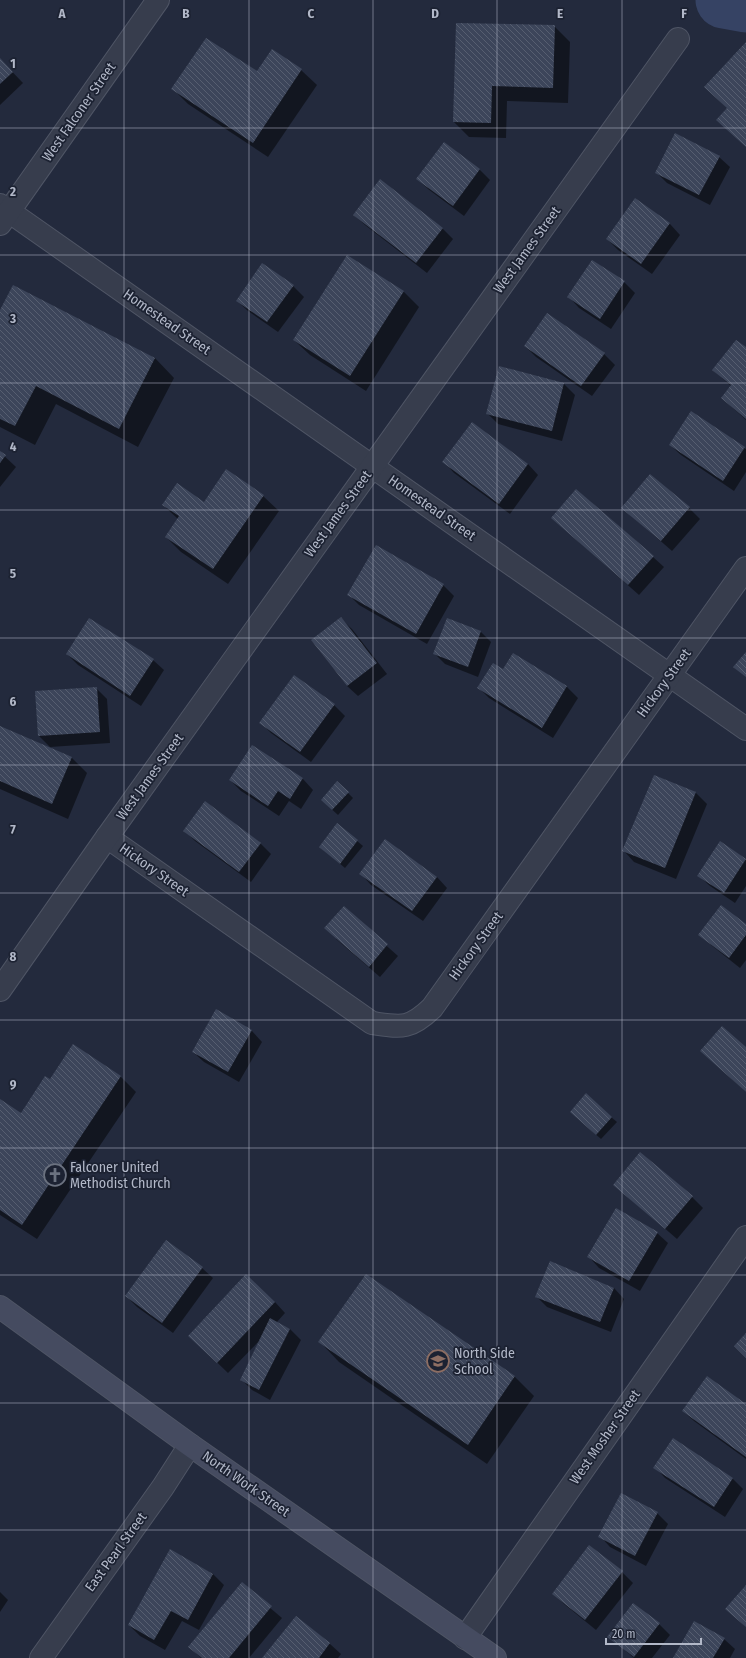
<svg xmlns="http://www.w3.org/2000/svg" width="746" height="1658" viewBox="0 0 746 1658" font-family="'Fira Sans Condensed',sans-serif">
<style>
.shadow{fill:#0007}
.lines{fill:none;stroke-linecap:round;stroke-linejoin:round}
.river{stroke:#364364;stroke-width:57}
.building{fill:url(#building-back-hatch)}
.street-casing{stroke:#4f5565;stroke-width:24}
.secondary-casing{stroke:#4f5565;stroke-width:24}
.street{stroke:#373d4d;stroke-width:22}
.secondary{stroke:#454b60;stroke-width:22}
.grid{fill:none;stroke:#b2b8c8;stroke-width:1;stroke-opacity:0.55}
.labels{text-anchor:middle;dominant-baseline:central;stroke-width:3.5;stroke-linejoin:round;paint-order:stroke}
.street-label{font-size:14px;fill:#b2b8c8;stroke:#1c2232}
.poi-label{font-size:14px;fill:#b2b8c8;stroke:#1c2232;text-anchor:start}
.grid-label{font-size:13px;text-anchor:middle;font-weight:bold;fill:#b2b8c8;stroke:#1c2232;stroke-width:3.5;stroke-linejoin:round;paint-order:stroke}
</style>
<defs>
<pattern id="building-back-hatch" width="6" height="6" patternUnits="userSpaceOnUse"><rect width="6" height="6" fill="#3c455a"/><path d="M-1 5l2 2M0 0l6 6M5-1l2 2" fill="none" stroke="#565e70"/></pattern>
</defs>
<rect width="100%" height="100%" fill="#232a3d"/>
<g class="shadow">
<polygon points="554,26 570,42 568,103 507,101 506,138 469,137 454,122"/>
<polygon points="0,59 23,83 0,105"/>
<polygon points="301,70 317,85 268,157 188,104 173,89 257,73"/>
<polygon points="444,143 480,170 490,180 464,216 428,189 418,179"/>
<polygon points="719,157 730,167 710,205 667,183 656,172"/>
<polygon points="380,180 443,229 453,239 427,273 365,225 354,215"/>
<polygon points="635,199 670,224 680,235 652,274 618,250 607,239"/>
<polygon points="347,256 404,292 419,307 366,391 310,355 294,340"/>
<polygon points="624,282 635,293 611,329 579,308 569,297"/>
<polygon points="293,286 304,297 278,332 248,311 237,301"/>
<polygon points="0,313 155,358 174,378 138,447 56,404 35,445 0,427"/>
<polygon points="525,346 604,354 615,365 592,396 536,357"/>
<polygon points="746,349 746,420 722,398 731,386 713,370"/>
<polygon points="564,384 575,395 562,441 498,424 488,414"/>
<polygon points="670,445 744,448 746,449 746,472 734,491 681,455"/>
<polygon points="0,452 16,467 0,487"/>
<polygon points="444,462 528,464 538,475 510,514 454,473"/>
<polygon points="263,496 279,511 228,584 181,552 166,537 178,519 163,505 205,503"/>
<polygon points="623,508 689,508 700,519 672,551"/>
<polygon points="552,518 653,557 664,567 639,595"/>
<polygon points="443,585 454,596 427,644 359,605 349,595"/>
<polygon points="341,619 352,629 387,674 358,696 347,686 312,641"/>
<polygon points="481,632 491,642 478,677 445,664 434,653"/>
<polygon points="67,654 153,660 164,670 141,706 78,665"/>
<polygon points="513,654 567,687 578,698 553,738 489,698 479,688 503,670"/>
<polygon points="96,688 107,699 110,743 50,747 39,736 36,692"/>
<polygon points="334,705 345,716 311,762 271,733 260,722"/>
<polygon points="0,727 72,758 87,773 68,819 0,789"/>
<polygon points="253,747 303,779 313,790 301,809 289,801 279,816 241,791 230,780"/>
<polygon points="654,776 696,793 707,804 676,879 634,862 624,851"/>
<polygon points="348,793 353,798 338,815 327,805"/>
<polygon points="205,803 261,844 271,854 251,882 195,841 184,830"/>
<polygon points="338,825 363,846 345,868 320,847"/>
<polygon points="720,843 746,860 746,886 735,903 710,886 699,876"/>
<polygon points="361,874 437,877 447,888 423,921 371,885"/>
<polygon points="344,908 398,956 380,977 336,939"/>
<polygon points="746,925 746,960 740,968 711,945 700,935"/>
<polygon points="216,1011 252,1031 262,1042 239,1082 204,1062 193,1052"/>
<polygon points="746,1048 746,1092 701,1051"/>
<polygon points="120,1076 136,1092 37,1239 0,1215 0,1100 21,1114 50,1080"/>
<polygon points="576,1117 611,1117 617,1122 601,1139"/>
<polygon points="615,1185 692,1197 703,1208 677,1239"/>
<polygon points="657,1233 668,1243 640,1291 599,1268 589,1257"/>
<polygon points="202,1268 213,1278 173,1333 137,1307 126,1296"/>
<polygon points="366,1275 515,1377 534,1396 487,1464 339,1362 320,1342"/>
<polygon points="614,1288 624,1299 611,1332 547,1307 536,1296"/>
<polygon points="275,1302 285,1313 276,1323 290,1329 301,1340 270,1400 252,1390 241,1379 260,1340 228,1373 200,1346"/>
<polygon points="746,1405 746,1459 694,1421 683,1411"/>
<polygon points="673,1440 733,1479 743,1489 725,1517 665,1478 655,1467"/>
<polygon points="657,1513 668,1524 646,1566 610,1547 600,1536"/>
<polygon points="590,1547 622,1572 633,1583 596,1630 564,1604 553,1594"/>
<polygon points="170,1551 213,1574 224,1585 199,1630 182,1621 165,1650 140,1636 129,1625"/>
<polygon points="242,1584 282,1618 249,1658 201,1658 190,1647"/>
<polygon points="0,1592 8,1600 0,1612"/>
<polygon points="296,1617 330,1644 341,1654 338,1658 264,1658"/>
<polygon points="659,1624 670,1635 652,1658 634,1658 609,1637"/>
<polygon points="724,1639 735,1649 730,1658 674,1658"/>
</g>
<g class="lines">
<polyline class="river" points="724,0 746,4"/>
</g>
<g class="building">
<polygon points="456,23 555,25 553,88 492,86 491,123 453,122"/>
<polygon points="206,38 257,71 272,49 302,69 253,143 171,89"/>
<polygon points="746,42 746,147 716,120 727,108 704,87"/>
<polygon points="0,58 13,72 0,84"/>
<polygon points="675,133 720,156 699,195 655,173"/>
<polygon points="444,142 480,169 453,206 416,179"/>
<polygon points="380,179 443,228 416,263 353,215"/>
<polygon points="635,198 670,223 641,264 606,239"/>
<polygon points="347,255 404,291 350,376 293,340"/>
<polygon points="592,260 625,281 600,319 567,297"/>
<polygon points="262,263 294,285 267,322 236,301"/>
<polygon points="13,285 155,358 119,429 36,386 15,426 0,419 0,310"/>
<polygon points="547,313 605,353 581,386 524,346"/>
<polygon points="736,340 746,347 746,419 721,398 731,385 712,370"/>
<polygon points="499,366 564,383 552,431 486,414"/>
<polygon points="691,411 745,447 723,481 669,445"/>
<polygon points="472,422 528,464 499,504 442,462"/>
<polygon points="0,451 6,455 0,463"/>
<polygon points="226,469 264,495 213,569 165,537 179,516 162,505 177,483 204,502"/>
<polygon points="650,474 690,507 661,541 621,508"/>
<polygon points="576,489 654,556 628,585 551,518"/>
<polygon points="376,545 444,584 416,634 347,595"/>
<polygon points="341,617 377,663 347,686 311,640"/>
<polygon points="89,618 154,659 130,696 66,654"/>
<polygon points="447,618 481,631 468,667 433,654"/>
<polygon points="746,652 746,677 733,667"/>
<polygon points="513,653 567,686 542,728 477,688 493,663 503,669"/>
<polygon points="294,675 335,704 300,752 259,723"/>
<polygon points="97,687 100,732 38,736 35,691"/>
<polygon points="0,726 72,757 52,804 0,781"/>
<polygon points="252,745 303,778 290,799 278,791 268,806 229,780"/>
<polygon points="654,775 696,792 665,868 622,851"/>
<polygon points="337,781 349,792 332,810 321,800"/>
<polygon points="205,801 261,843 239,872 183,831"/>
<polygon points="337,823 358,840 340,864 319,847"/>
<polygon points="385,839 437,877 412,911 359,874"/>
<polygon points="720,841 746,859 724,893 697,876"/>
<polygon points="721,905 746,924 746,935 729,958 698,935"/>
<polygon points="344,906 388,944 369,967 324,928"/>
<polygon points="216,1009 252,1030 228,1072 192,1052"/>
<polygon points="722,1026 746,1047 746,1092 700,1051"/>
<polygon points="73,1044 121,1076 22,1225 0,1210 0,1099 21,1113 45,1076 50,1079"/>
<polygon points="586,1093 612,1117 596,1135 570,1112"/>
<polygon points="640,1152 693,1196 665,1229 613,1185"/>
<polygon points="616,1208 658,1232 629,1281 587,1257"/>
<polygon points="166,1240 203,1267 162,1323 125,1296"/>
<polygon points="550,1261 614,1288 600,1322 535,1297"/>
<polygon points="246,1274 275,1302 217,1363 188,1336"/>
<polygon points="366,1274 515,1376 468,1445 318,1342"/>
<polygon points="270,1318 290,1329 259,1390 240,1380"/>
<polygon points="746,1333 746,1358 734,1346"/>
<polygon points="707,1376 746,1404 746,1457 682,1411"/>
<polygon points="673,1438 733,1478 714,1507 653,1468"/>
<polygon points="621,1493 658,1512 635,1556 598,1537"/>
<polygon points="589,1545 623,1571 585,1620 552,1594"/>
<polygon points="170,1549 213,1574 188,1620 171,1611 154,1640 128,1625"/>
<polygon points="242,1582 272,1606 229,1658 202,1658 188,1647"/>
<polygon points="746,1585 746,1627 725,1609"/>
<polygon points="633,1603 660,1623 634,1657 607,1637"/>
<polygon points="296,1616 330,1643 319,1658 262,1658"/>
<polygon points="694,1621 725,1638 713,1658 673,1658"/>
</g>
<g class="lines">
<g class="street-casing">
<g id="street">
<polyline points="0,205 746,729"/>
<polyline points="0,224 158,0"/>
<path d="M107 837 372 1023C401 1027 409 1030 432 1008L746 568"/>
<polyline points="0,990 107,837 678,39"/>
<polyline points="465,1638 746,1237"/>
<polyline points="41,1658 163,1487 190,1445"/>
</g>
</g>
<g class="secondary-casing">
<polyline id="secondary" points="0,1307 190,1445 495,1658"/>
</g>
<use href="#street" class="street"/>
<use href="#secondary" class="secondary"/>
</g>
<path class="grid" d="M124 0V1658M249 0V1658M373 0V1658M497 0V1658M622 0V1658M0 128H746M0 255H746M0 383H746M0 510H746M0 638H746M0 765H746M0 893H746M0 1020H746M0 1148H746M0 1275H746M0 1403H746M0 1530H746"/>
<defs>
<g id="church-ring" transform="scale(1.15)"><circle r="9.5" fill="#1c2232" stroke="#6b7280" stroke-width="1.5"/><path d="M-1.2-6h2.4v3.5h3.3v2.4h-3.3V6h-2.4V-.1h-3.3v-2.4h3.3Z" fill="#6b7280"/></g>
<g id="school-ring" transform="scale(1.15)"><circle r="9.5" fill="#1c2232" stroke="#8d6e63" stroke-width="1.5"/><path d="M0-5L7-2L0 1L-7-2ZM-4 1L0 2.5L4 1V4Q0 6-4 4Z" fill="#8d6e63"/></g>
</defs>
<g fill-rule="evenodd">
<use href="#church-ring" x="55" y="1175"/>
<use href="#school-ring" x="438" y="1361"/>
</g>
<g class="labels">
<g class="street-label">
<text transform="translate(79 112) rotate(-55)">West Falconer Street</text>
<text transform="translate(527 250) rotate(-54)">West James Street</text>
<text transform="translate(167 322) rotate(35)">Homestead Street</text>
<text transform="translate(432 508) rotate(35)">Homestead Street</text>
<text transform="translate(338 514) rotate(-54)">West James Street</text>
<text transform="translate(664 683) rotate(-54)">Hickory Street</text>
<text transform="translate(150 777) rotate(-54)">West James Street</text>
<text transform="translate(154 870) rotate(35)">Hickory Street</text>
<text transform="translate(476 946) rotate(-54)">Hickory Street</text>
<text transform="translate(605 1437) rotate(-55)">West Mosher Street</text>
<text transform="translate(246 1484) rotate(35)">North Work Street</text>
<text transform="translate(116 1552) rotate(-54)">East Pearl Street</text>
</g>
<g class="poi-label">
<text x="70" y="1167">Falconer United<tspan x="70" dy="16">Methodist Church</tspan></text>
<text x="454" y="1353">North Side<tspan x="454" dy="16">School</tspan></text>
</g>
</g>
<g class="grid-label">
<text x="62" y="18">A</text>
<text x="186" y="18">B</text>
<text x="311" y="18">C</text>
<text x="435" y="18">D</text>
<text x="560" y="18">E</text>
<text x="684" y="18">F</text>
<text x="13" y="68">1</text>
<text x="13" y="196">2</text>
<text x="13" y="323">3</text>
<text x="13" y="451">4</text>
<text x="13" y="578">5</text>
<text x="13" y="706">6</text>
<text x="13" y="834">7</text>
<text x="13" y="961">8</text>
<text x="13" y="1089">9</text>
</g>
<path d="M606 1638v6h95v-6" fill="none" stroke="#b2b8c8" stroke-width="2"/>
<text x="612" y="1638" font-size="12" fill="#b2b8c8" stroke="#1c2232" stroke-width="3" paint-order="stroke">20 m</text>
</svg>
